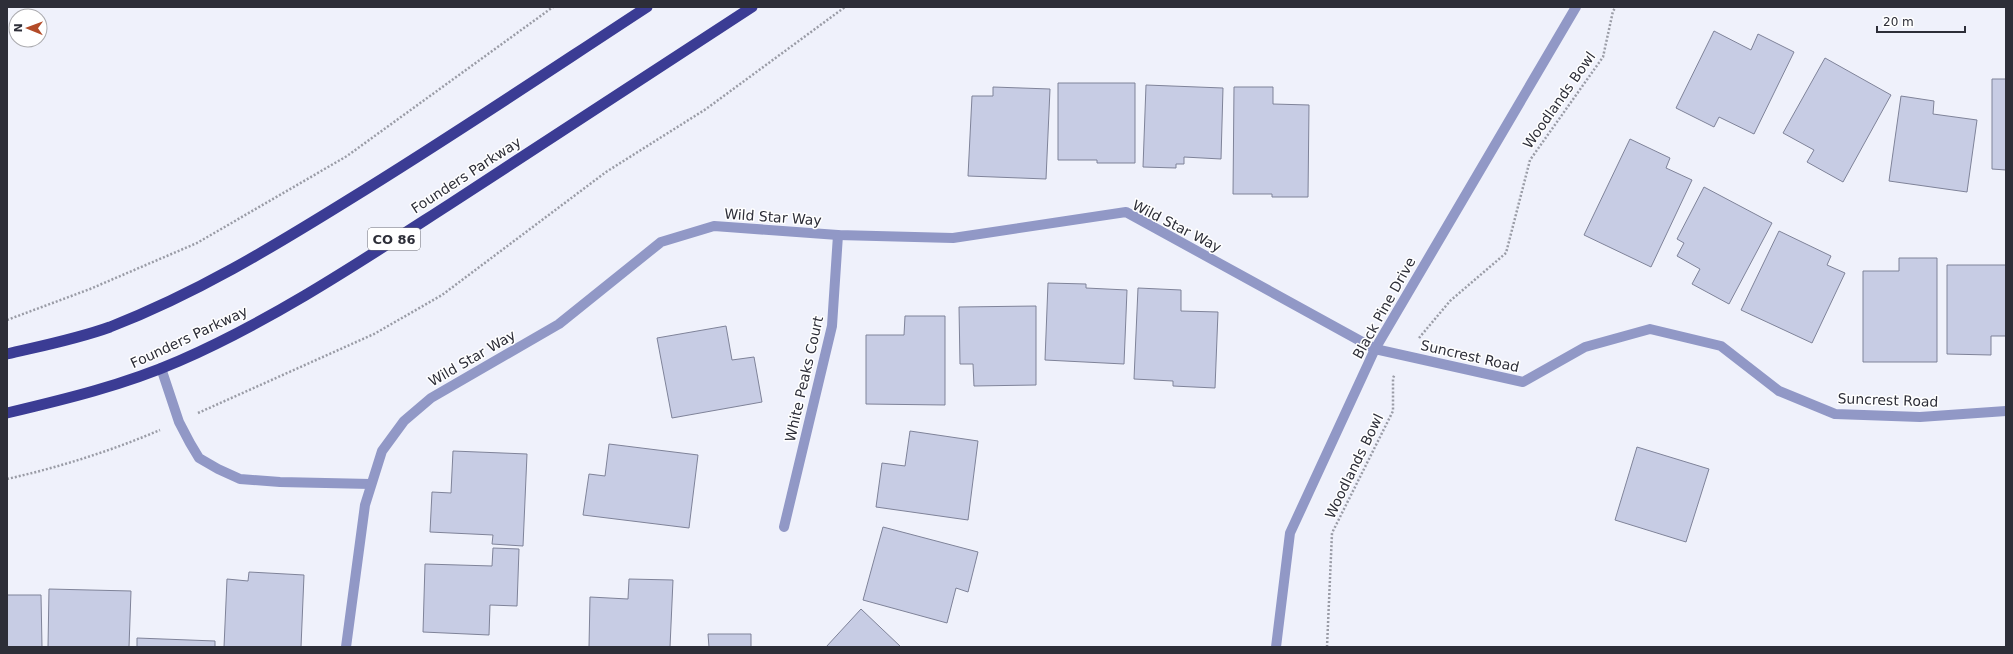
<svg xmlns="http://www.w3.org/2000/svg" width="2013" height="654" viewBox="0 0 2013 654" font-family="'DejaVu Sans',sans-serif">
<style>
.building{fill:#c7cce4;stroke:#7f8399}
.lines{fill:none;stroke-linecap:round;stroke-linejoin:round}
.path{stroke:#9a9ca6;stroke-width:2.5;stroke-dasharray:2 2;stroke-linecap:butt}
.service{stroke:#9198c6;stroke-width:10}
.minor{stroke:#9198c6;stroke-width:10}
.trunk{stroke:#3b3c94;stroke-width:11}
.labels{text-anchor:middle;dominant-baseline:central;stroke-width:3;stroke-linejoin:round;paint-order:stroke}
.shield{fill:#fff;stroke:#6c6d74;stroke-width:1}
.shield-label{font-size:13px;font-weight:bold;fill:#2d2e38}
.street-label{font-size:14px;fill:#2d2e38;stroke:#fff}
</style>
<rect width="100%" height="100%" fill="#eff1fb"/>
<g class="building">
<polygon points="1714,31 1751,50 1758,34 1794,52 1754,134 1719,117 1714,127 1676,108"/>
<polygon points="1825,58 1891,95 1843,182 1807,162 1814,150 1783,133"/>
<polygon points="1992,79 2006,79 2006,170 1992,169"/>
<polygon points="1058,83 1135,83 1135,163 1097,163 1097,160 1058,160"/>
<polygon points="1146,85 1223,88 1221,159 1184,157 1184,164 1176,164 1176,168 1143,167"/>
<polygon points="993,87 1050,89 1046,179 968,176 972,96 993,96"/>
<polygon points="1234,87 1273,87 1273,104 1309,105 1308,197 1272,197 1272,194 1233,194"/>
<polygon points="1901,96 1934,101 1933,114 1977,120 1967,192 1889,181"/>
<polygon points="1630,139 1670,158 1666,168 1692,180 1651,267 1584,235"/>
<polygon points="1704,187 1772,223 1729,304 1692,284 1700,269 1677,256 1684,243 1677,239"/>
<polygon points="1779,231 1831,256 1827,265 1845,273 1812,343 1741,310"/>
<polygon points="1899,258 1937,258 1937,362 1863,362 1863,271 1899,271"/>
<polygon points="1947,265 2006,265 2006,336 1991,336 1991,355 1947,354"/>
<polygon points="1048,283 1086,284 1086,288 1127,290 1124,364 1045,360"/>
<polygon points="1138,288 1181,290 1181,311 1218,312 1215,388 1173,386 1173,381 1134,379"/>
<polygon points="1036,306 1036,385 974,386 973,364 960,364 959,307"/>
<polygon points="905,316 945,316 945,405 866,404 866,335 904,335"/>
<polygon points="726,326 732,360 754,357 762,402 672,418 657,338"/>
<polygon points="910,431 978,441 968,520 876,507 882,463 905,466"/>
<polygon points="609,444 698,455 689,528 583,515 589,474 605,476"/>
<polygon points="1637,447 1709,469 1686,542 1615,520"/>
<polygon points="453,451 527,454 523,546 492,544 493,535 430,532 432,492 451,493"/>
<polygon points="883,527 978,552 968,592 956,588 947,623 863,600"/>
<polygon points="493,548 519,549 517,606 490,605 489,635 423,632 425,564 492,566"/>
<polygon points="249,572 304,575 301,647 224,647 227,579 248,581"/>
<polygon points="629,579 673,580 670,647 589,647 590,597 628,599"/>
<polygon points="49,589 131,591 129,647 48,647"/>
<polygon points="7,595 41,595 42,647 7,647"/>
<polygon points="861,609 901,647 826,647"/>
<polygon points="708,634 751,634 751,647 709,647"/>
<polygon points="137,638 215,641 215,647 137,647"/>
</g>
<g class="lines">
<g class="path">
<polyline points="7,320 90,289 197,243 347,156 553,7"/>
<polyline points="1419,338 1450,301 1506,253 1530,160 1603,57 1613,11 1616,7"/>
<polyline points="198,413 374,334 442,295 606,172 706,109 845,7"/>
<path d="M7 479C60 467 111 451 160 430"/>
<polyline points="1327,647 1332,533 1393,411 1393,378 1395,374"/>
</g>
<polyline class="service" points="161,368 179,422 190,443 199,458 218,469 240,479 280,482 371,484"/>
<g class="minor">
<polyline points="784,527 832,326 838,235"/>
<polyline points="346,647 365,505 382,451 404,421 431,398 559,324 661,242 714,226 838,235 953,238 1126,212 1375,349 1523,382 1585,347 1650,329 1721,346 1779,391 1835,414 1920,417 2006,411"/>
<polyline points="1276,647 1290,533 1375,349 1576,7"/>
</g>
<g class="trunk">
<path d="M7 354C41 346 77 339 110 327 197 293 271 248 350 199 451 137 549 71 647 7"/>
<path d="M7 413C66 399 124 385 179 361 275 319 363 260 450 204 551 138 652 73 752 7"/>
</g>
</g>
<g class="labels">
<rect class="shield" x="368" y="228" width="52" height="22" rx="3"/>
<g class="shield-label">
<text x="394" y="239">CO 86</text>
</g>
<g class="street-label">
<text transform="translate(1559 100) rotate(-55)">Woodlands Bowl</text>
<text transform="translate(466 175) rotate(-33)">Founders Parkway</text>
<text transform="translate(773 217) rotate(4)">Wild Star Way</text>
<text transform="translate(1177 226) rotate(27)">Wild Star Way</text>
<text transform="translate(1384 308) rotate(-61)">Black Pine Drive</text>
<text transform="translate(189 337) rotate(-25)">Founders Parkway</text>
<text transform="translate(1470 356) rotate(13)">Suncrest Road</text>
<text transform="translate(472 358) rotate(-30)">Wild Star Way</text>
<text transform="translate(804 379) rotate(-77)">White Peaks Court</text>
<text transform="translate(1888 400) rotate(2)">Suncrest Road</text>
<text transform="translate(1354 466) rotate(-64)">Woodlands Bowl</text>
</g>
</g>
<rect width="2013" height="654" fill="none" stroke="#2d2e38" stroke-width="16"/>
<g transform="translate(28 28) rotate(271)"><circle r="19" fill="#ffffff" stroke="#ababaf"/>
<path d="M0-3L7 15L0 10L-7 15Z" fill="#b34b28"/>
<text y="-6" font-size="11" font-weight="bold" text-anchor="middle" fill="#2d2e38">N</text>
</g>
<path d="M1877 26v6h88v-6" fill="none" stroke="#2d2e38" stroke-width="2"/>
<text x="1883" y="26" font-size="12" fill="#2d2e38" stroke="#ffffff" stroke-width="3" paint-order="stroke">20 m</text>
</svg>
